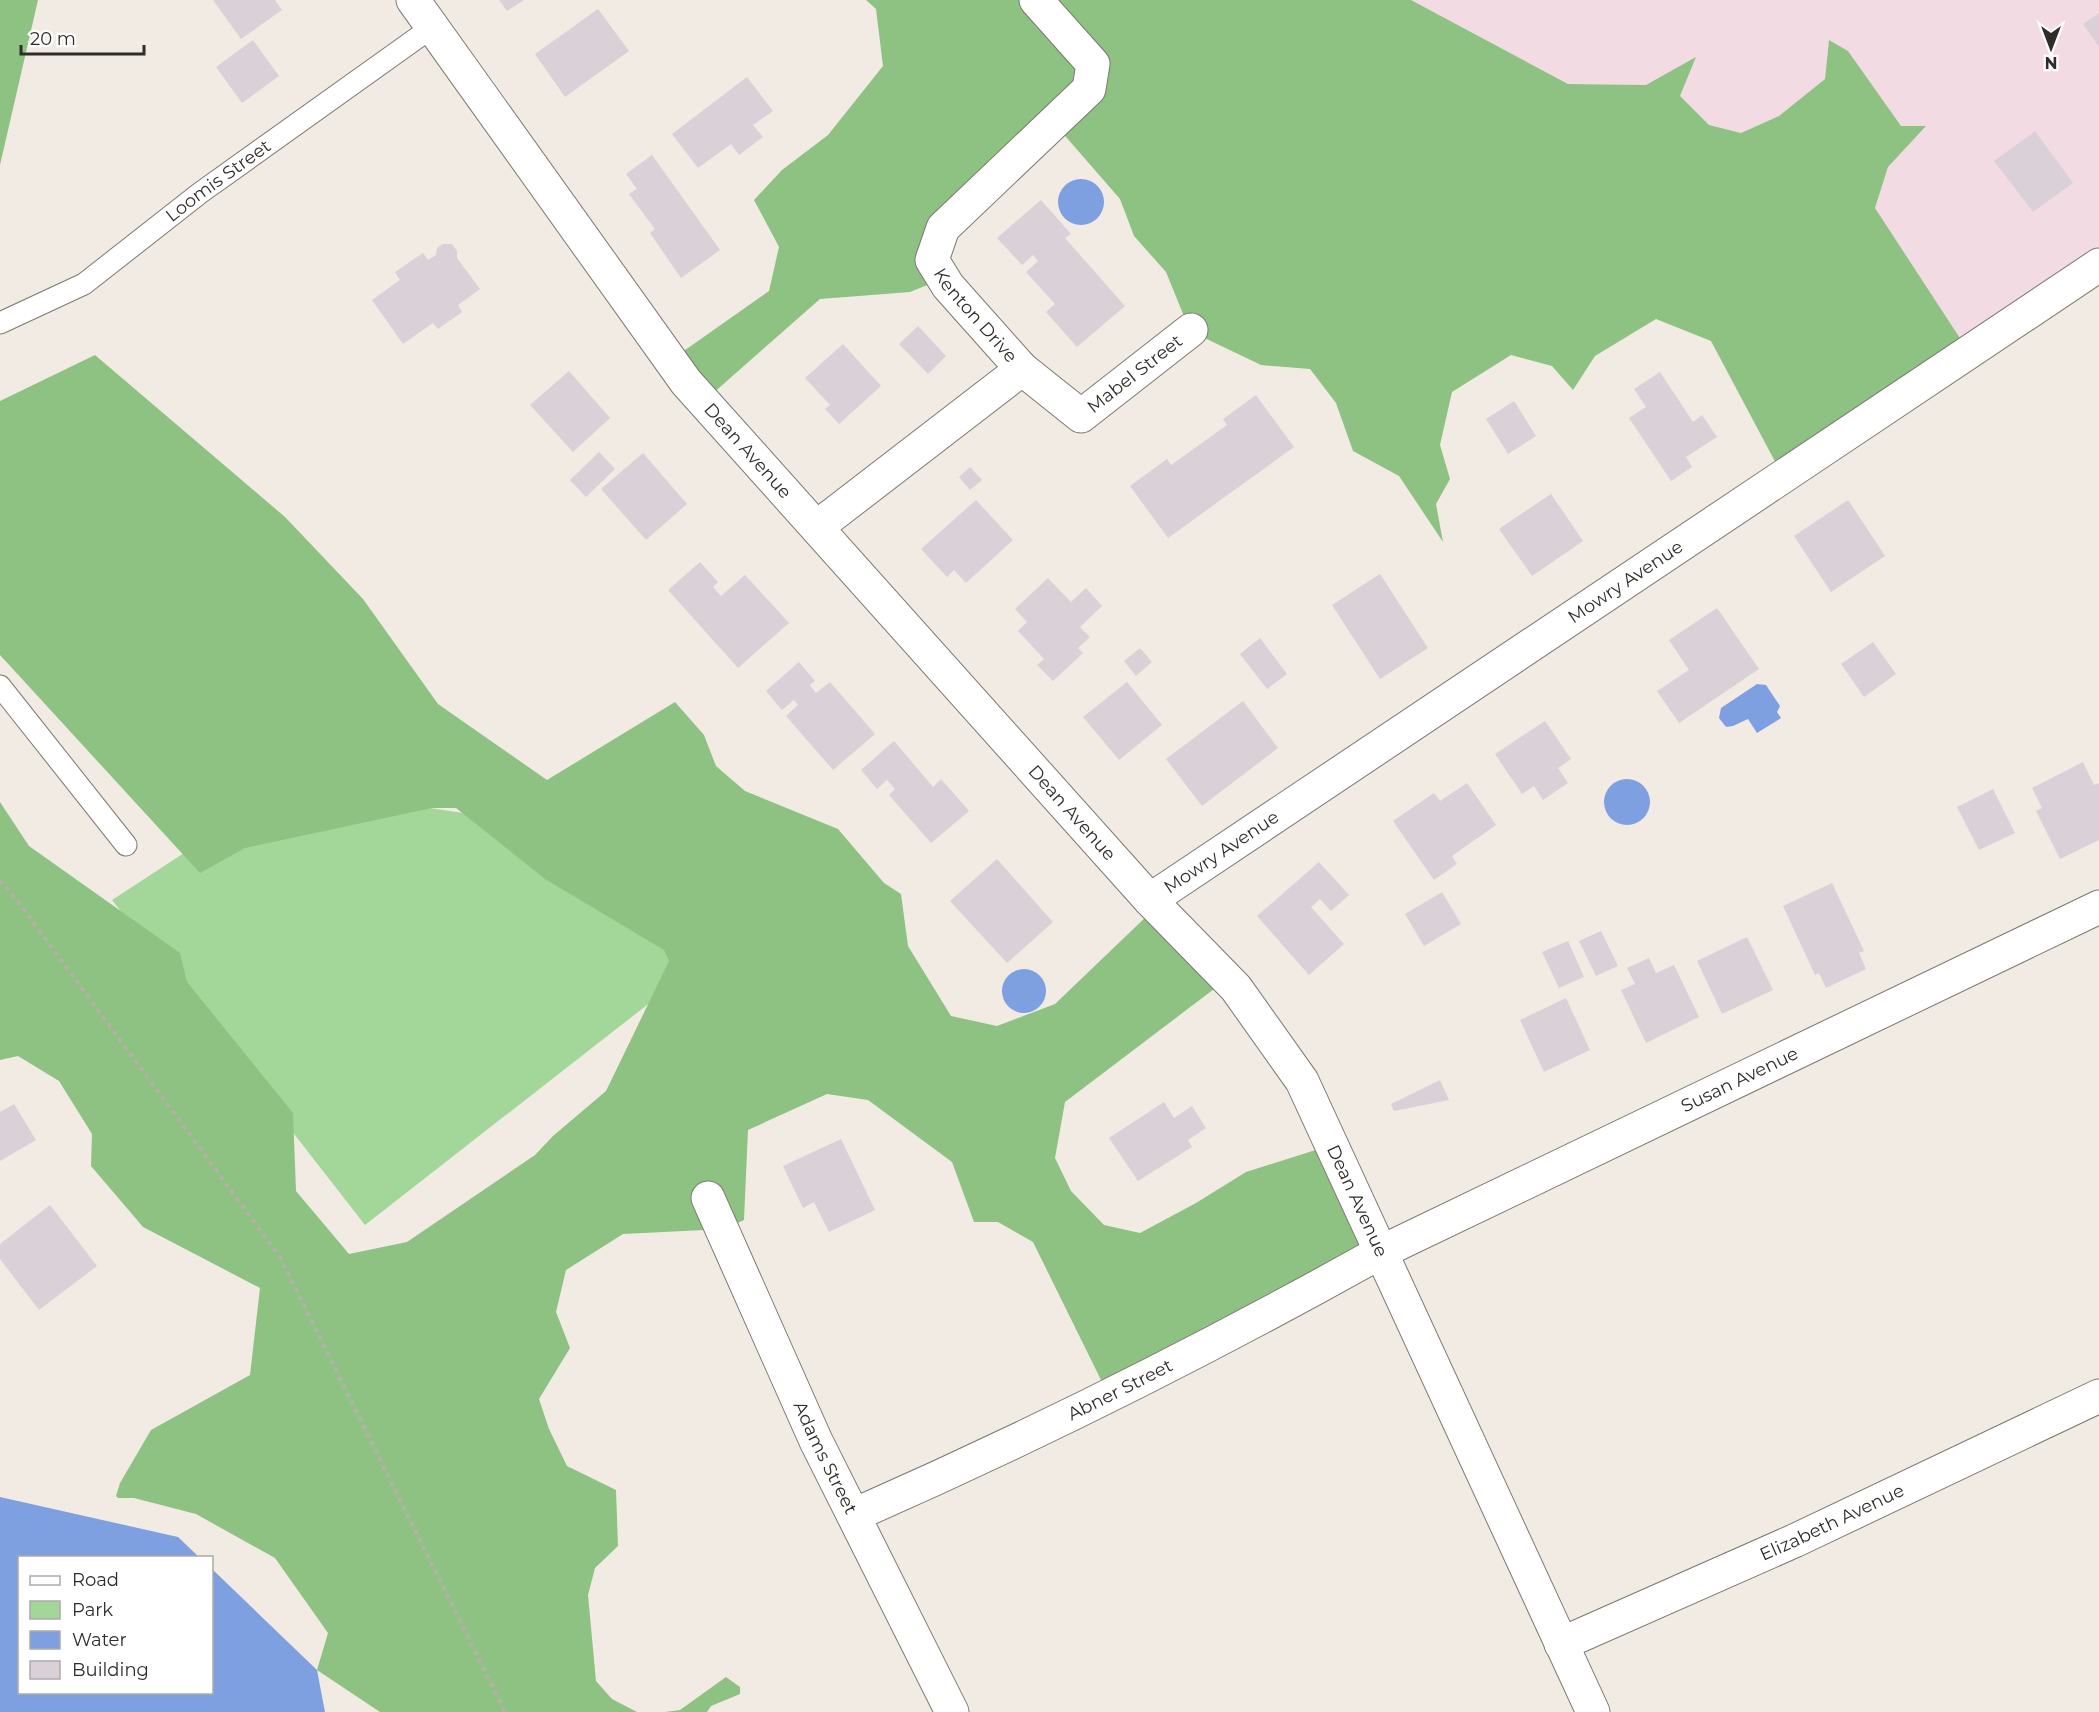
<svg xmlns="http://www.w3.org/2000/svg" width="2099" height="1712" viewBox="0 0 2099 1712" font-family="Montserrat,sans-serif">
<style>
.commercial{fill:#f3dbe4}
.green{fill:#a3d699}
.forest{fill:#8ec283}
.water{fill:#7ea0e1}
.building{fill:#d9d1d7}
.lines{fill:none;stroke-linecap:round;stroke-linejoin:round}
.service-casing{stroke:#7d7872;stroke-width:23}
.minor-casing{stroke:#7d7872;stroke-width:35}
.tertiary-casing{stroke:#7d7872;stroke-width:35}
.path{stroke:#b5b0aa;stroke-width:4;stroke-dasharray:4.5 4.5;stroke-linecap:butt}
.service{stroke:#fff;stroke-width:21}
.minor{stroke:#fff;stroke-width:33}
.tertiary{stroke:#fff;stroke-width:33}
.labels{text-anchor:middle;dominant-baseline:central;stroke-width:5;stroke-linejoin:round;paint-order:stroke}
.street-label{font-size:18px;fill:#2f2d2a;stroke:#fff}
</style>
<rect width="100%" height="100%" fill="#f1ebe4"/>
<polygon class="commercial" points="1411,0 2099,0 2099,268 1969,352 1875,208 1888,167 1925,126 1901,126 1848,51 1829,40 1825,79 1779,116 1741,133 1709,125 1680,96 1696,58 1646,85 1568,84"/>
<polygon class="green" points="390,802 483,816 594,877 688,973 365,1225 112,900 204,840"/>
<g class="forest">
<polygon points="0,0 38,0 0,165"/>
<polygon points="866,0 1411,0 1568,84 1646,85 1696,57 1680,96 1709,125 1741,133 1779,116 1825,79 1829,40 1848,51 1901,126 1926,126 1888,167 1875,208 1969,352 1779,469 1711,341 1656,319 1595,356 1573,390 1552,366 1511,355 1452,392 1440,445 1450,479 1436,504 1443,542 1399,476 1353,451 1336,403 1310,369 1261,365 1190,331 1166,272 1134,236 1120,199 1053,122 930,236 945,278 910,292 820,299 703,402 671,360 769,291 779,247 754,200 782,170 828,135 883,66 876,9"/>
<polygon points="95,355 285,517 363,599 438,704 547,780 675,702 704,735 716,766 745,791 838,829 884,883 901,894 908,946 951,1016 997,1026 1055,1004 1150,913 1218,986 1065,1102 1055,1158 1071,1191 1104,1225 1140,1233 1196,1203 1246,1172 1325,1147 1380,1257 1102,1382 1033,1242 998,1222 974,1222 952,1162 868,1100 827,1094 748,1130 744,1220 725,1229 623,1234 566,1270 556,1312 570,1348 539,1399 549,1429 567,1466 616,1490 618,1546 595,1568 588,1595 596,1681 612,1699 637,1712 380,1712 317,1670 328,1633 275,1558 196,1514 134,1498 118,1498 116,1496 120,1483 151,1430 250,1375 260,1288 143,1227 91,1166 92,1134 59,1081 18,1056 0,1060 0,802 29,846 180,953 187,982 293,1113 296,1191 349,1254 407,1242 535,1155 553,1136 606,1091 669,961 664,950 545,879 456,808 432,808 245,848 200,873 0,655 0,401"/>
<polygon points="726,1677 740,1687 740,1694 711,1706 707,1712 665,1712 680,1710"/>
</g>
<g class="water">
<circle cx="1081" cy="202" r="23"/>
<polygon points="1757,684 1766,685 1780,706 1777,712 1781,718 1757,733 1748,719 1733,726 1726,727 1719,718 1721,708"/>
<circle cx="1627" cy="802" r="23"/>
<circle cx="1024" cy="991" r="22"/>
<polygon points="0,1497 178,1537 199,1557 20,1558 20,1692 212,1692 212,1569 317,1670 325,1712 0,1712"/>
</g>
<g class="building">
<polygon points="213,0 275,0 282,10 241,39"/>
<polygon points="499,0 524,0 507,11"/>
<polygon points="598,9 629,51 565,97 535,54"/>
<polygon points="2099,13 2099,47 2083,24"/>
<polygon points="253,40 279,76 242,103 216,67"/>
<polygon points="747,77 773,111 753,125 763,137 739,155 731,144 698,168 672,134"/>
<polygon points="2035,131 2073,183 2033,212 1994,161"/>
<polygon points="652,155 720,250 681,278 650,233 655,229 629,194 637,189 626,174"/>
<polygon points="1041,200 1071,234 1065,238 1125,306 1077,347 1046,312 1055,304 1026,272 1038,261 1033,255 1022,265 997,238"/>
<polygon points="443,244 452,244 457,251 457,258 480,289 458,305 462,312 438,329 433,323 403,344 372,300 400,280 395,272 423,253 428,260 436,255 437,248"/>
<polygon points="918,326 946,356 928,374 899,344"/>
<polygon points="843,344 881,386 839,424 825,409 830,405 805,378"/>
<polygon points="569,371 610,418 573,452 530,405"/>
<polygon points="1660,372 1693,422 1702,415 1717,437 1686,457 1692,467 1671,481 1629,418 1646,407 1634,389"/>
<polygon points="1256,395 1294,447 1168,538 1130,486 1167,459 1171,465 1227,425 1223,419"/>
<polygon points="1514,401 1536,436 1508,454 1486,419"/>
<polygon points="599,452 615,469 586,497 570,480"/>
<polygon points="643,453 687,504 646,540 601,489"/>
<polygon points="970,467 982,480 970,490 959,477"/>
<polygon points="1551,494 1583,541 1532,576 1499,529"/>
<polygon points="976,500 1013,540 966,583 954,570 947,577 921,549"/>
<polygon points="1848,500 1885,556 1831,592 1794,536"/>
<polygon points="700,562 718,582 713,587 721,596 745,575 789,623 738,668 668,590"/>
<polygon points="1380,574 1428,648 1380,679 1332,605"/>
<polygon points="1048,578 1071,602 1086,588 1102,606 1080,627 1090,637 1078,648 1083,653 1053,681 1037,665 1044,659 1018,631 1027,622 1015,609"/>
<polygon points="1717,608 1759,669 1679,723 1657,691 1689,670 1669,640"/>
<polygon points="1260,638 1287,674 1267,689 1240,654"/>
<polygon points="1873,642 1896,674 1864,697 1841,664"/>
<polygon points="1140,648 1152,662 1136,676 1124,661"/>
<polygon points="799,662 815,681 810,685 816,693 830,682 875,734 833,770 786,716 798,705 794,700 782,710 766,691"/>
<polygon points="1127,682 1162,725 1119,760 1083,717"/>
<polygon points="1243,701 1278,748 1202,806 1166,759"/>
<polygon points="1545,721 1571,759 1558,768 1568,783 1543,800 1534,786 1522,794 1495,754"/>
<polygon points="894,741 933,787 941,779 969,811 931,843 889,795 895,789 887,780 877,789 861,770"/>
<polygon points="2083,762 2094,785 2099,783 2099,840 2060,859 2036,811 2042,808 2032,788"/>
<polygon points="1467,783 1496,825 1452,856 1457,864 1434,880 1393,821 1434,793 1440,801"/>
<polygon points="1993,789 2015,833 1979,850 1957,807"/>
<polygon points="997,859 1053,922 1007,963 950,901"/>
<polygon points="1319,862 1349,895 1331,911 1320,899 1311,907 1344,944 1309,975 1257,916"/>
<polygon points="1832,883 1864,951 1859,953 1866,969 1826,988 1819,973 1815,975 1783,906"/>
<polygon points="1442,892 1461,924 1424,946 1405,914"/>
<polygon points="1601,931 1618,966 1596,976 1579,941"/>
<polygon points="1747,937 1773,990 1722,1014 1697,961"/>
<polygon points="1568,941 1584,977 1559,988 1542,952"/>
<polygon points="1649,958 1656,973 1674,965 1699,1017 1646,1043 1621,990 1635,984 1627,968"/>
<polygon points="1566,998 1590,1050 1544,1072 1520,1020"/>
<polygon points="1440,1080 1449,1100 1394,1111 1391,1104"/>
<polygon points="1164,1102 1174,1118 1192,1106 1206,1128 1188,1140 1192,1147 1138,1181 1109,1138"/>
<polygon points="14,1104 36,1140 0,1161 0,1112"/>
<polygon points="841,1139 875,1210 829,1232 814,1202 803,1208 783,1166"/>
<polygon points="50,1205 97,1266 39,1310 0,1259 0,1244"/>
</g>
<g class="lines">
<g class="service-casing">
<g id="service">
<path id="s1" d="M0 323 84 284 200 193 431 28"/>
<polyline points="0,686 126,845"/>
</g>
</g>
<g class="minor-casing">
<g id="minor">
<path id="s2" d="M1036 0 1093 64 1089 89 943 228 932 260 948 286 1022 369 1081 416 1191 330"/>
<polyline points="817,527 1022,369"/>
<path id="s3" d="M1150 900 2099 265"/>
<path id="s4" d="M708 1198 816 1441 952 1712"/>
<path id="s5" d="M854 1515C1034 1436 1209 1348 1379 1253L2099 907"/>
<path id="s6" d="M1561 1644 1794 1541 2099 1396"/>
</g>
</g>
<g class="tertiary-casing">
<g id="tertiary">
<path id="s7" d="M413 0 686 382 1150 900 1236 988 1302 1081 1593 1712"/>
</g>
</g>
<polyline class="path" points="0,880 19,903 280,1257 505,1712"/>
<use href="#service" class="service"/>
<use href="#minor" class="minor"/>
<use href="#tertiary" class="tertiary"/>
</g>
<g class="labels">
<g class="street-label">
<text stroke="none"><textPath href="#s1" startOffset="262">Loomis Street</textPath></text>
<text stroke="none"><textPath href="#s2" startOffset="417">Kenton Drive</textPath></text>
<text stroke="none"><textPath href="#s2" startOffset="632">Mabel Street</textPath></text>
<text stroke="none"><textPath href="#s7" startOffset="562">Dean Avenue</textPath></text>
<text stroke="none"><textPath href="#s3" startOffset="572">Mowry Avenue</textPath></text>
<text stroke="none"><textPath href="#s7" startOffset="1048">Dean Avenue</textPath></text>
<text stroke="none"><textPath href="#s3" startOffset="86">Mowry Avenue</textPath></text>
<text stroke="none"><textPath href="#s5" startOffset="987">Susan Avenue</textPath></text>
<text stroke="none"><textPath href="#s7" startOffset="1534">Dean Avenue</textPath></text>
<text stroke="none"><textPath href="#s5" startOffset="294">Abner Street</textPath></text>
<text stroke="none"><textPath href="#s4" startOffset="285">Adams Street</textPath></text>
<text stroke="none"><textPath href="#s6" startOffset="297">Elizabeth Avenue</textPath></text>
</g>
</g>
<rect x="18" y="1556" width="195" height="138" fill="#ffffff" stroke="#acabaa" stroke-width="1.5"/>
<rect x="30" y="1576" width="30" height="9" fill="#ffffff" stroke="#acabaa" stroke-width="1.5"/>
<text x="72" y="1586" font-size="18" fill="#2f2d2a">Road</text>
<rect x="30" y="1601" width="30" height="18" fill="#a3d699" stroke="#acabaa" stroke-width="1.5"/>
<text x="72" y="1616" font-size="18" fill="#2f2d2a">Park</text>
<rect x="30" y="1631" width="30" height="18" fill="#7ea0e1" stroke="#acabaa" stroke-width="1.5"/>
<text x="72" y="1646" font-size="18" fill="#2f2d2a">Water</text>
<rect x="30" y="1661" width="30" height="18" fill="#d9d1d7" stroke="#acabaa" stroke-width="1.5"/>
<text x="72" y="1676" font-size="18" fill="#2f2d2a">Building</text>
<g transform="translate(2051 48) rotate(180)" stroke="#ffffff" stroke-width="4.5" paint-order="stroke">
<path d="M0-4.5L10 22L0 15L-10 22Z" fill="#2f2d2a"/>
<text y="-9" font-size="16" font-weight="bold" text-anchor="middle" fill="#2f2d2a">N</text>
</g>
<path d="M21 45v9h123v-9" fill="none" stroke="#2f2d2a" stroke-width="3"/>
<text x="30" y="45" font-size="18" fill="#2f2d2a" stroke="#ffffff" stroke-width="4.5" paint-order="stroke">20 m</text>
</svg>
